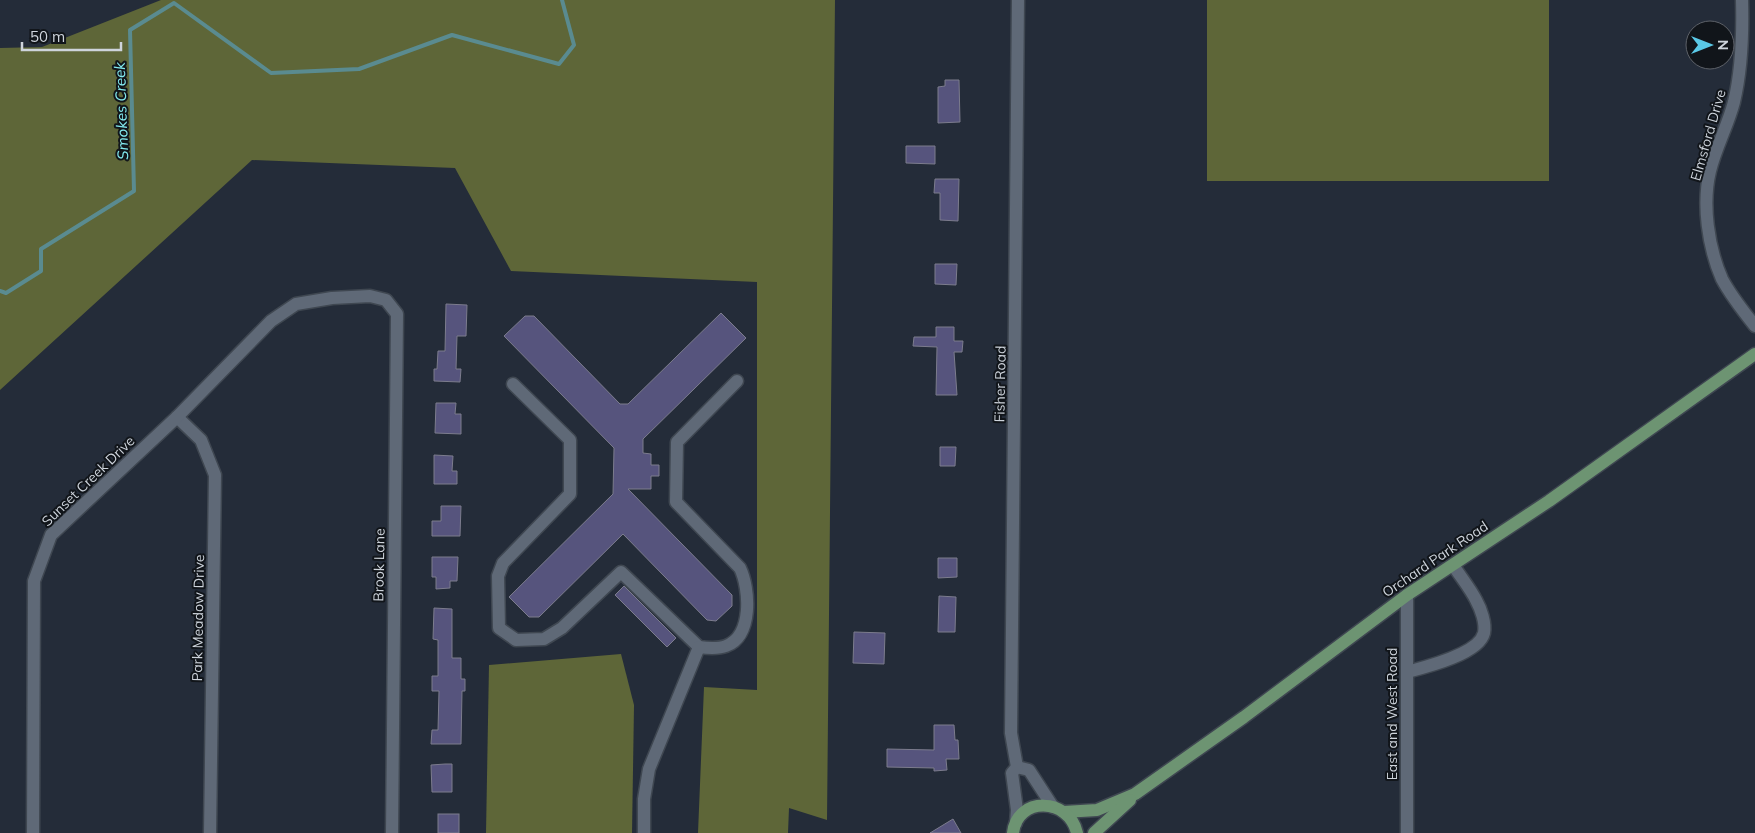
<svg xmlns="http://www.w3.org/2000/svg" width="1755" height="833" viewBox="0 0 1755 833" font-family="Mulish,sans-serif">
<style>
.forest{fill:#5e6638}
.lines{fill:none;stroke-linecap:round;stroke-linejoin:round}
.stream{stroke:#5a8b90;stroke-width:4}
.building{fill:#56547d;stroke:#7c7c8d}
.minor-casing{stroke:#3f4751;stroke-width:15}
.major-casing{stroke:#3f4751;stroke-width:15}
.minor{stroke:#5f6977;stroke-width:12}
.major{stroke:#6d9472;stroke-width:12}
.labels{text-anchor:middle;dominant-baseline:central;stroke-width:4;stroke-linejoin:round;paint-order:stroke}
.street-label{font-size:14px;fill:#ced4dc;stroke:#11151a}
.water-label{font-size:15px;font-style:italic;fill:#84ecf1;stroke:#11151a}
</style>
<rect width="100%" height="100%" fill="#242c39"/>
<g class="forest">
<polygon points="161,0 835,0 827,820 789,808 788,833 698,833 704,687 757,690 757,282 511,271 455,168 252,160 0,390 0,48 42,47"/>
<rect x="1207" y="0" width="342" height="181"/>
<polygon points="621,654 634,705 632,833 486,833 489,665"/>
</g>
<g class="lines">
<polyline class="stream" points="0,291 6,293 41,271 41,249 134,191 130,30 174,3 271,73 359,69 452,35 559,64 574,45 562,0"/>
</g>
<g class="building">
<polygon points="945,80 959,80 960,122 938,123 938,87 945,86"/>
<polygon points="906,146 935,146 935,164 906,163"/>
<polygon points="935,179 959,179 958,221 940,220 940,193 934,193"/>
<polygon points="935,264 957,264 956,285 935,284"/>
<polygon points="446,304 467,305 466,336 457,336 456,369 461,369 460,382 434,381 434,369 437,369 438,351 445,351"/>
<polygon points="721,313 746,338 643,439 643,453 651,454 651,465 659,465 659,476 651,476 651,489 628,489 732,595 732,606 716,621 707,620 623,534 539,617 529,617 509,597 613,494 614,448 504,336 525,316 534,316 620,404 628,404"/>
<polygon points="936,327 954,327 954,341 963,341 962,352 954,352 957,395 936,395 937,347 913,346 914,337 936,337"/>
<polygon points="436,403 456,403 455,414 461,414 461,434 435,433"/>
<polygon points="940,447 956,447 955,466 940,466"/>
<polygon points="434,455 453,456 452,471 457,471 457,484 434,484"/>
<polygon points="441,506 461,506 460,536 432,536 432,521 441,521"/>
<polygon points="432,557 458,557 457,581 450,581 450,588 436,589 436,577 432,577"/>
<polygon points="938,558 957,558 957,577 938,578"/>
<polygon points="624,586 676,638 667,647 615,595"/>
<polygon points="939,596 956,597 955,632 938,632"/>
<polygon points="434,608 452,609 452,658 461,658 461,679 465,679 465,691 462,691 461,744 431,744 432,730 438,730 439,691 432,691 432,676 438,676 438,640 433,639"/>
<polygon points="854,632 885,633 884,664 853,663"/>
<polygon points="934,725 954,725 955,740 958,740 959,759 946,759 947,770 934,771 934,768 887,767 887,749 934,750"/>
<polygon points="445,764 452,764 452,792 432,792 431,765"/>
<rect x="438" y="814" width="21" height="19"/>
<polygon points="953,819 961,833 930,833"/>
</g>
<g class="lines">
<g class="minor-casing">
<g id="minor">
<path d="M1742 0C1743 35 1742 68 1734 102 1728 125 1716 147 1710 171 1702 204 1708 247 1722 279 1731 296 1743 311 1755 326"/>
<path d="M513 384 570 440V494L503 563 498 576 499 628 516 640 544 639 562 628 621 572 699 647C707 648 718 649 726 646 753 636 750 589 740 568L676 502 677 442 737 381"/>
<polyline points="177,417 201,440 215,475 210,833"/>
<path d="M1407 672C1426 667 1479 654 1484 633 1486 623 1481 609 1476 600 1470 588 1460 576 1453 565"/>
<polyline points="1017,767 1029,770 1053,807"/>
<polyline points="1016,823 1017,810 1012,773 1017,767 1011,733 1018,0"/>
<polyline points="33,833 34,581 51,535 177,417 271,321 296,304 332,298 370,296 386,300 397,314 392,833"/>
<polyline points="644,833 644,799 649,769 699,647"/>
<polyline points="1407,833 1407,595"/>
</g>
</g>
<g class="major-casing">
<g id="major">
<polyline points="1064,812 1097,810 1135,794 1244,717 1407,595 1549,501 1755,354"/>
<path d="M1013 833C1017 796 1069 797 1077 833"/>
<polyline points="1094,833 1130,800"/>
</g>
</g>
<use href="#minor" class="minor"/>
<use href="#major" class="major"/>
</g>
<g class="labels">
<g class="street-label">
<text transform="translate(1708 135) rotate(-74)">Elmsford Drive</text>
<text transform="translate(1000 384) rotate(-89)">Fisher Road</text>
<text transform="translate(88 481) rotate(-44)">Sunset Creek Drive</text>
<text transform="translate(1435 559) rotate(-34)">Orchard Park Road</text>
<text transform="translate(379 565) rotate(-89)">Brook Lane</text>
<text transform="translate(198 618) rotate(-89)">Park Meadow Drive</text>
<text transform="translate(1392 714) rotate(-90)">East and West Road</text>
</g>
<g class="water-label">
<text transform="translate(121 111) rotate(-92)">Smokes Creek</text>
</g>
</g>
<g transform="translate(1710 45) rotate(90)"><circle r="24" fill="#11151a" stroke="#5d6168"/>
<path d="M0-4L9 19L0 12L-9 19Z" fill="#5ac8e6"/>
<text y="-8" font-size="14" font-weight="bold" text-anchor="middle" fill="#ced4dc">N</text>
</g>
<path d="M22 42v8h99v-8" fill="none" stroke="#ced4dc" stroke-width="2.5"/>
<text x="30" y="42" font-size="15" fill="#ced4dc" stroke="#11151a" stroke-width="4" paint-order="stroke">50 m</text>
</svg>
